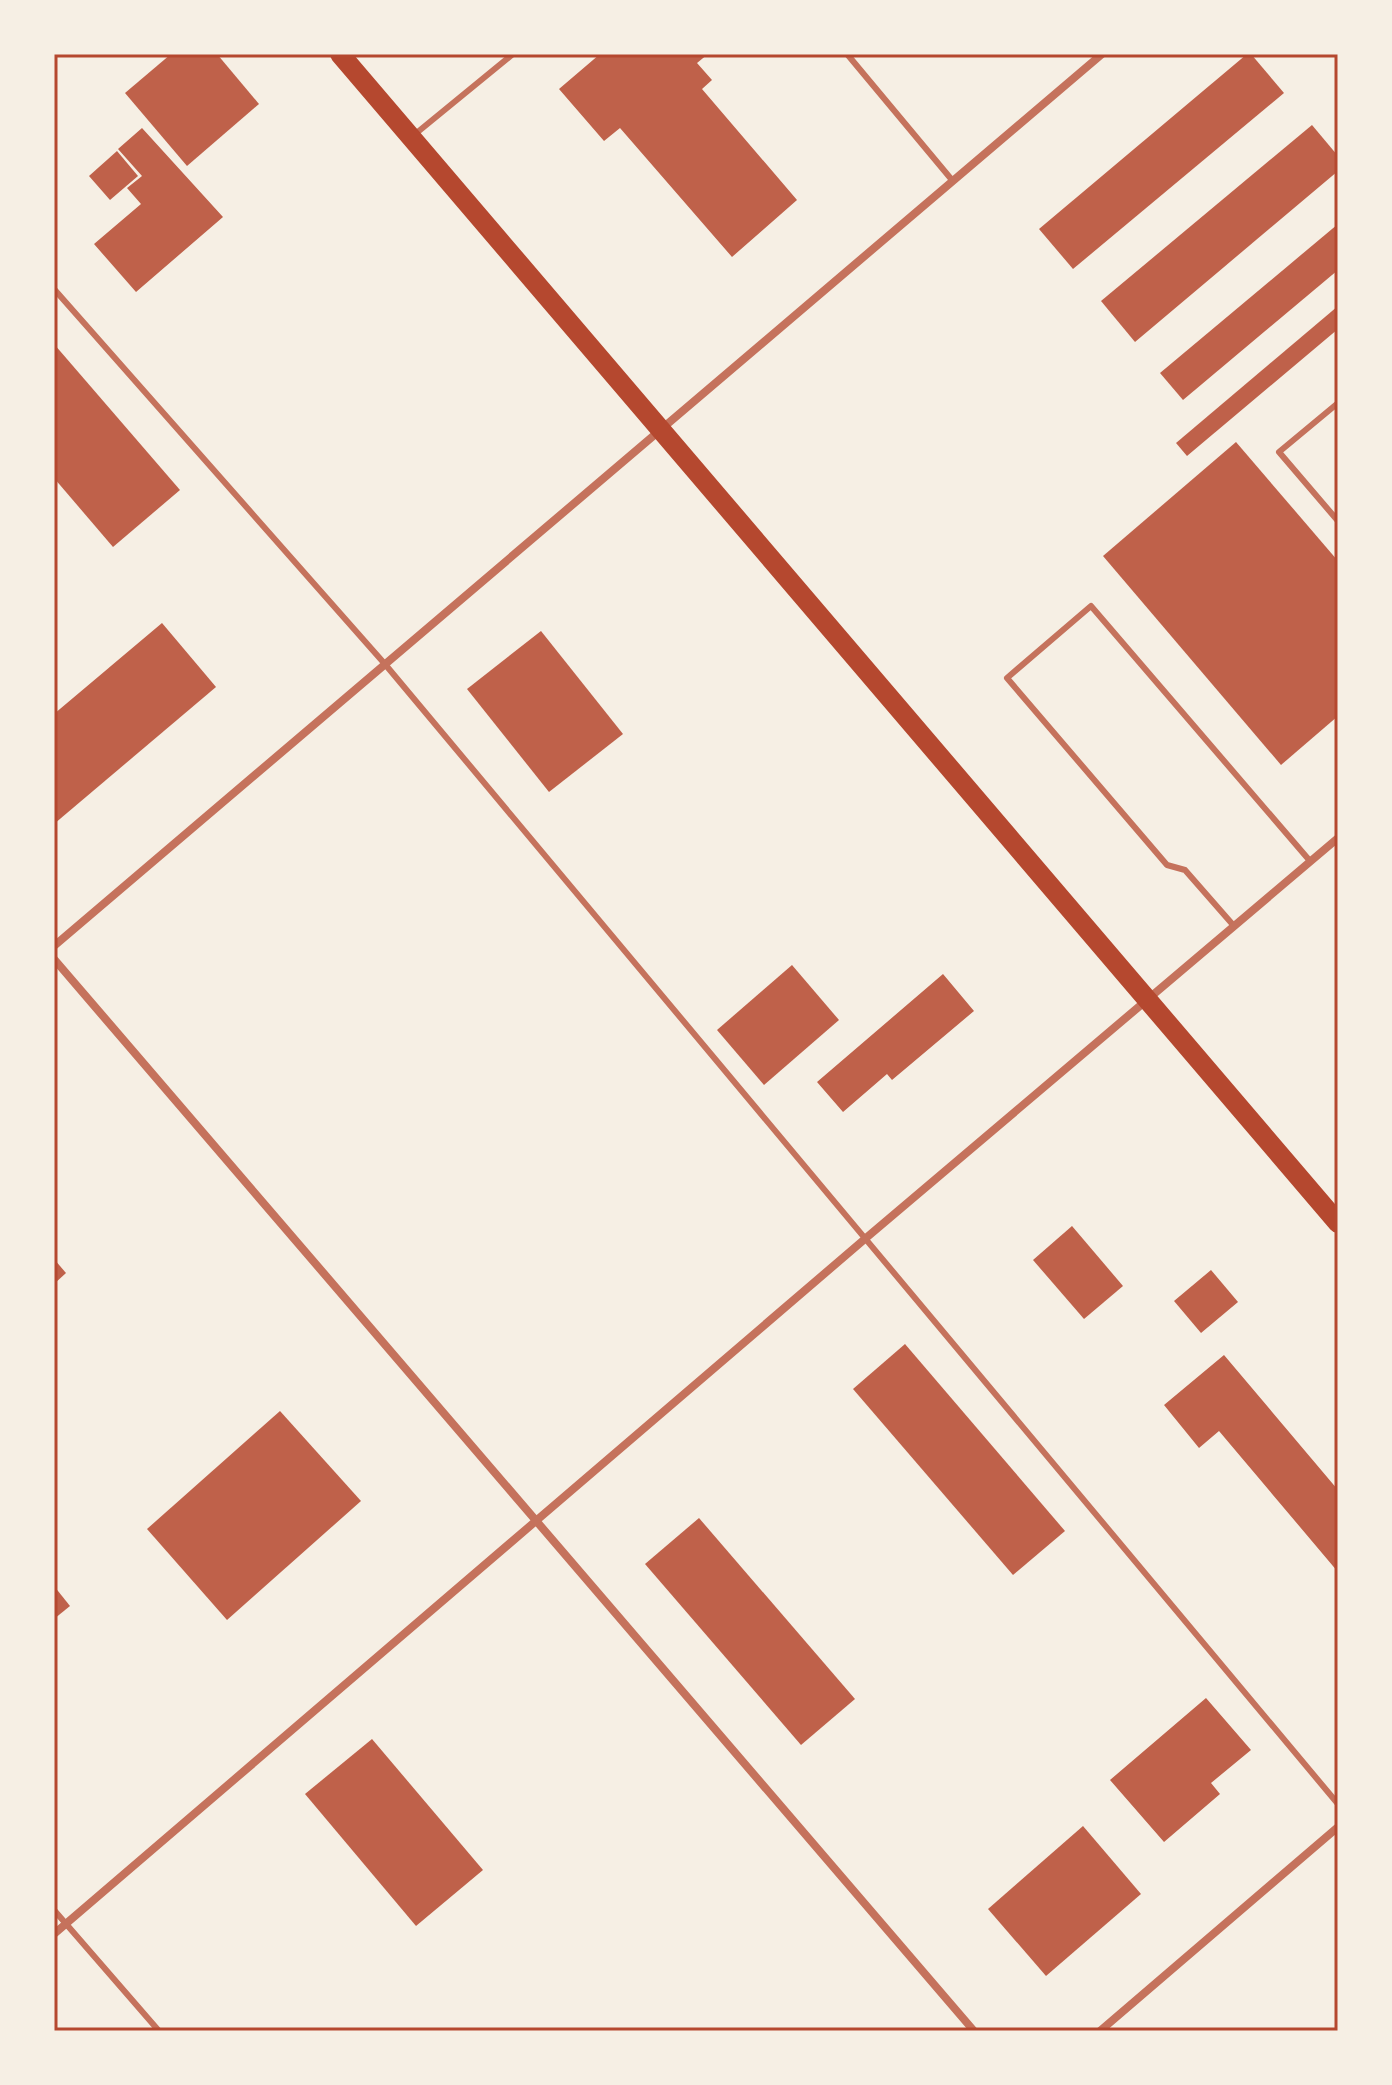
<svg xmlns="http://www.w3.org/2000/svg" width="1392" height="2085" viewBox="0 0 1392 2085" font-family="'PT Sans',sans-serif">
<style>
.building{fill:#bf614a}
.lines{fill:none;stroke-linecap:round;stroke-linejoin:round}
.service{stroke:#c5725c;stroke-width:6}
.minor{stroke:#c5725c;stroke-width:8}
.primary{stroke:#b5482f;stroke-width:20}
.neatline{fill:none;stroke:#b5482f;stroke-width:3}
</style>
<rect width="100%" height="100%" fill="#f6efe4"/>
<g class="building">
<polygon points="171,54 217,54 259,104 187,166 125,93"/>
<polygon points="600,54 708,54 697,63 712,80 702,89 797,200 732,257 620,128 604,141 559,89"/>
<polygon points="1247,54 1251,54 1284,93 1073,269 1039,229"/>
<polygon points="1312,125 1338,156 1338,171 1135,342 1101,301"/>
<polygon points="142,128 223,217 136,292 94,244 141,204 127,188 142,176 118,149"/>
<polygon points="117,151 138,176 110,200 89,176"/>
<polygon points="1338,224 1338,270 1183,400 1160,373"/>
<polygon points="1338,306 1338,329 1187,456 1176,443"/>
<polygon points="54,344 180,490 113,547 54,478"/>
<polygon points="1236,442 1338,561 1338,716 1281,765 1103,556"/>
<polygon points="162,623 216,687 54,824 54,714"/>
<polygon points="541,631 623,734 549,792 467,689"/>
<polygon points="792,965 839,1020 764,1085 717,1030"/>
<polygon points="943,974 974,1011 892,1080 887,1074 843,1112 817,1082"/>
<polygon points="1072,1226 1123,1286 1084,1319 1033,1260"/>
<polygon points="54,1259 66,1273 54,1284"/>
<polygon points="1211,1270 1238,1302 1201,1333 1174,1301"/>
<polygon points="905,1344 1065,1531 1013,1575 853,1389"/>
<polygon points="1224,1355 1338,1490 1338,1572 1219,1431 1199,1448 1164,1405"/>
<polygon points="280,1411 361,1501 227,1620 147,1529"/>
<polygon points="699,1518 855,1699 801,1745 645,1564"/>
<polygon points="54,1586 70,1606 54,1619"/>
<polygon points="1206,1698 1251,1750 1211,1783 1220,1794 1164,1842 1110,1780"/>
<polygon points="372,1739 483,1870 416,1926 305,1794"/>
<polygon points="1083,1826 1141,1894 1046,1976 988,1909"/>
</g>
<g class="lines">
<g class="service">
<polyline points="847,54 952,180"/>
<polyline points="414,135 513,54"/>
<polyline points="54,289 384,663 1338,1804"/>
<polyline points="1338,403 1279,452 1338,521"/>
<polyline points="1234,926 1185,870 1167,865 1007,678 1091,606 1310,861"/>
<polyline points="54,1910 159,2031"/>
</g>
<g class="minor">
<polyline points="54,946 1102,54"/>
<polyline points="54,959 974,2031"/>
<polyline points="54,1934 866,1238 1338,838"/>
<polyline points="1100,2031 1338,1827"/>
</g>
<polyline class="primary" points="340,54 1338,1223"/>
</g>
<rect width="1392" height="2085" fill="none" stroke="#f6efe4" stroke-width="112"/>
<rect x="56" y="56" width="1280" height="1973" class="neatline"/>
</svg>
